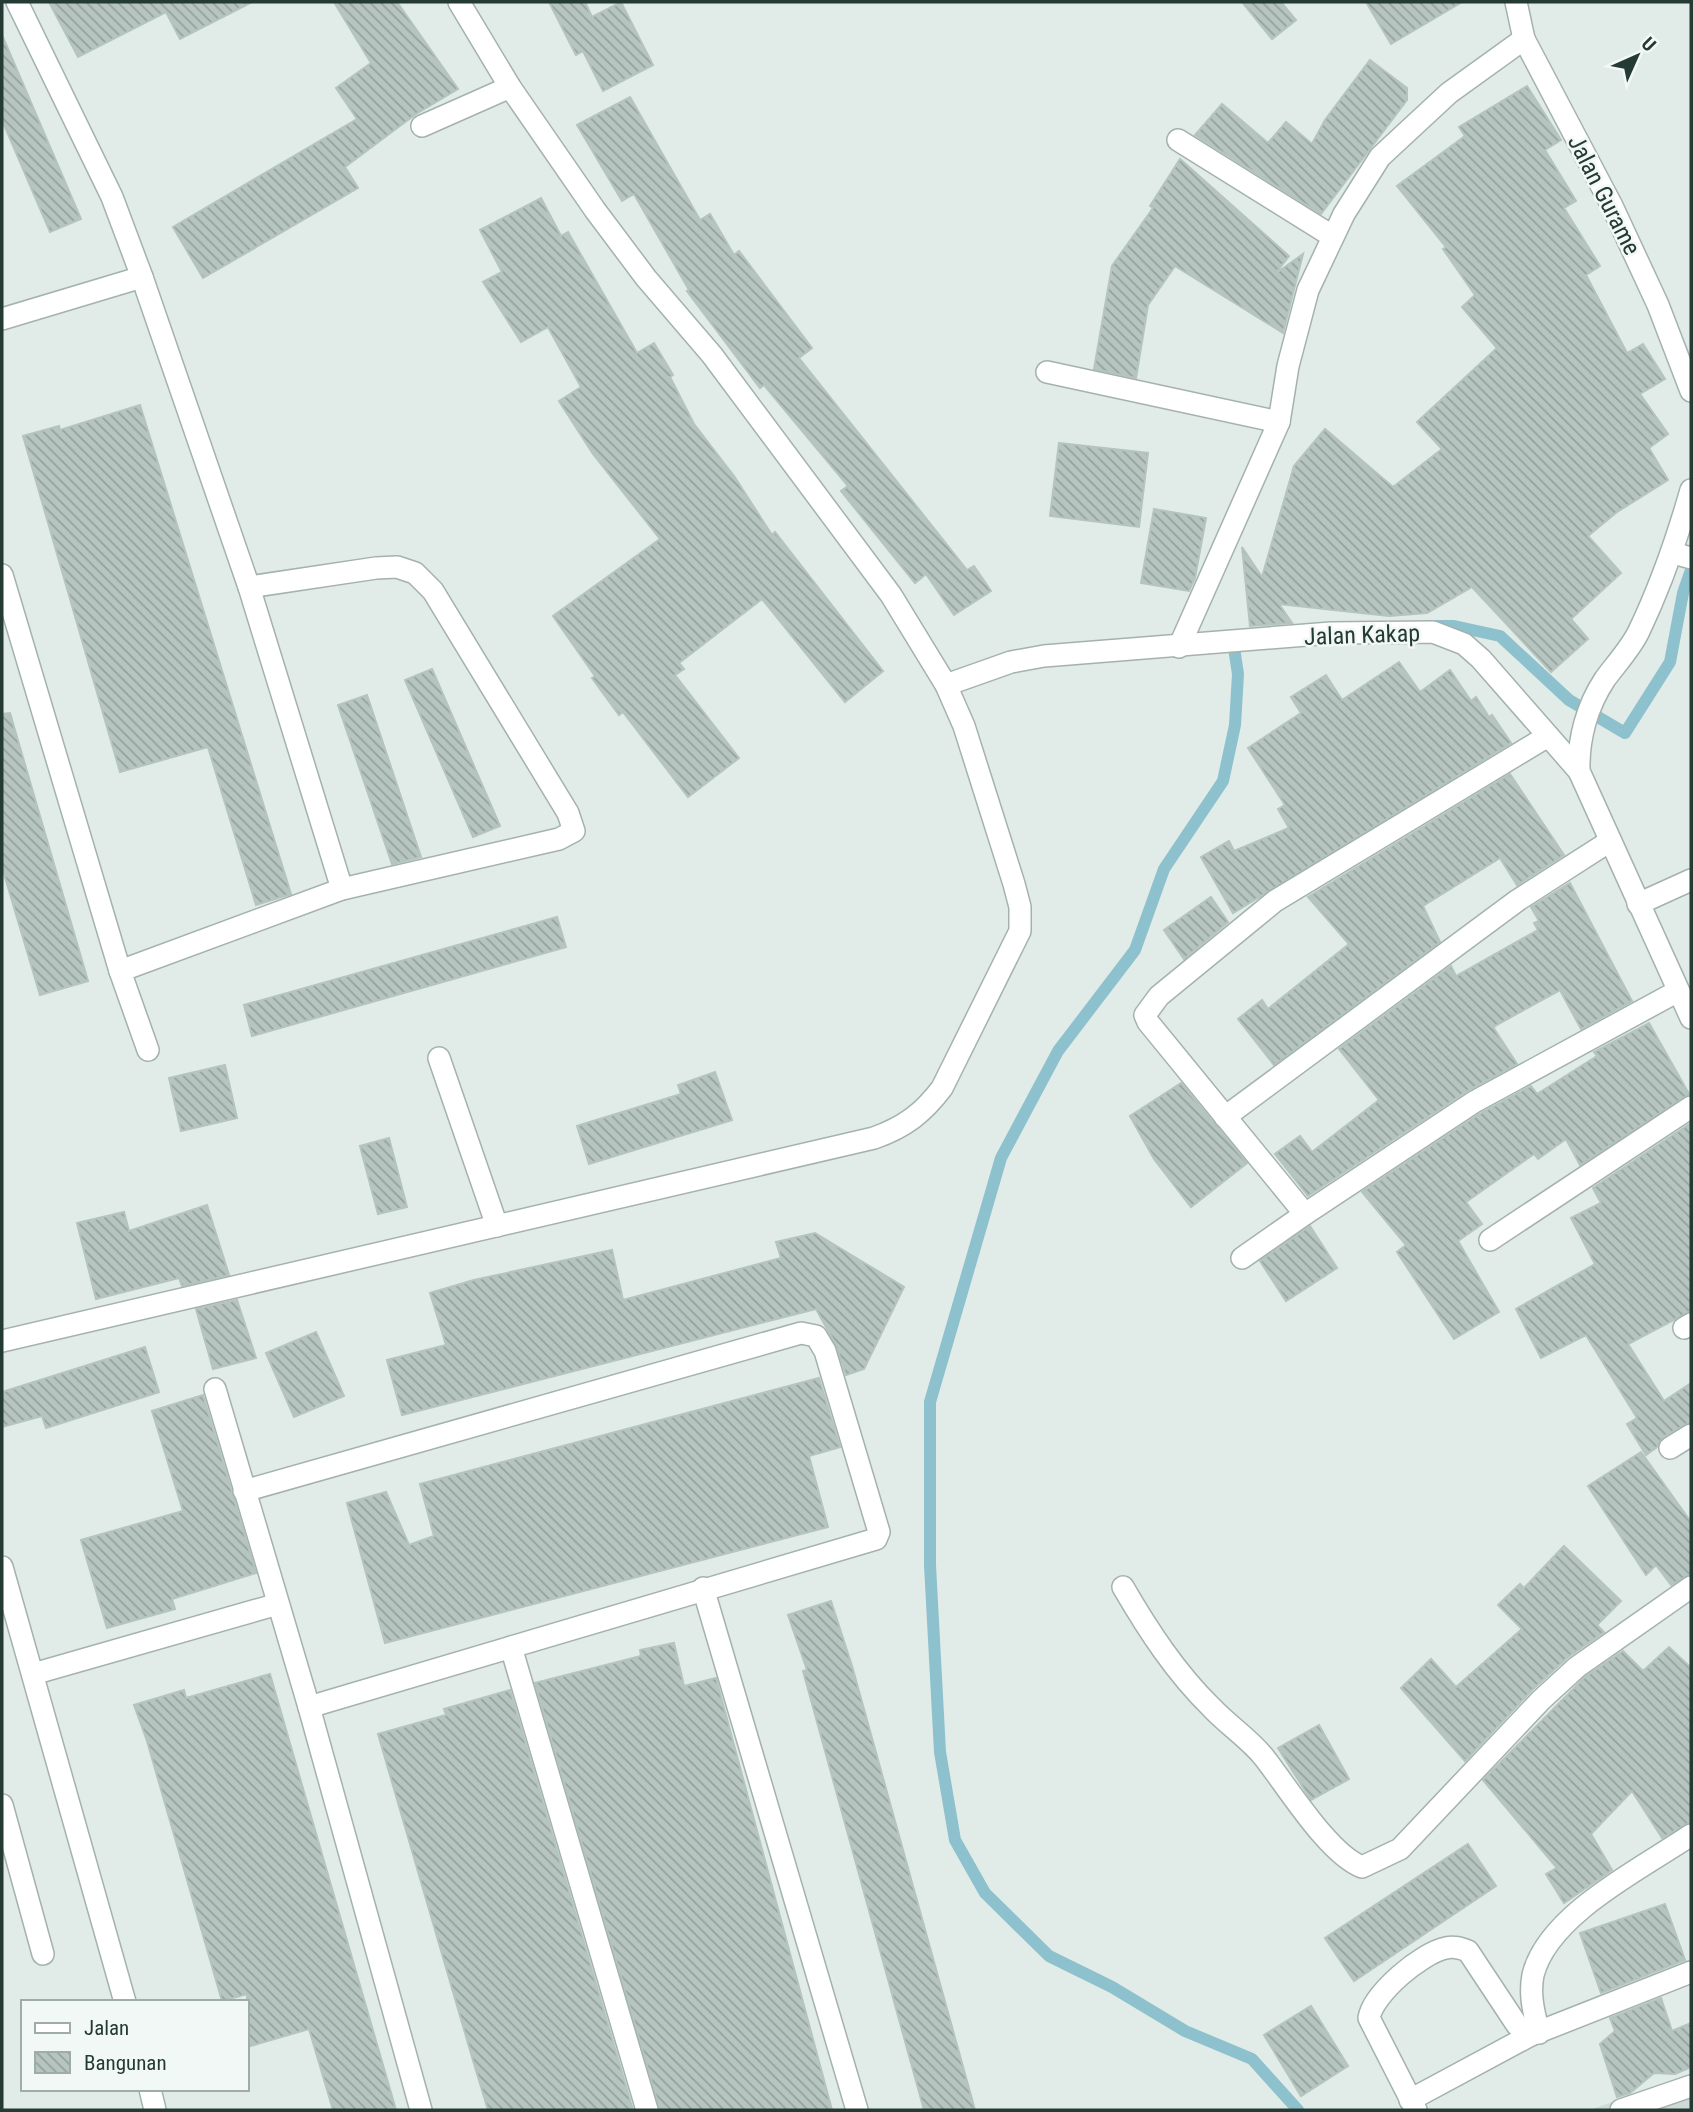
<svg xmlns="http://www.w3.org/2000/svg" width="1693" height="2112" viewBox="0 0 1693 2112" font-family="'Roboto Condensed',sans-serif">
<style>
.built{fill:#d0dad6}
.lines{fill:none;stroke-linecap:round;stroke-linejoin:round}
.stream{stroke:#8dc1cd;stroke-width:12}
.building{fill:url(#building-back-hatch);stroke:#b4c4be;stroke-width:2}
.service-casing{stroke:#a4b2ae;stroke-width:24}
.minor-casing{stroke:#a4b2ae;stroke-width:24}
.tertiary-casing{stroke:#a4b2ae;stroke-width:24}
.service{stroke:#fff;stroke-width:21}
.minor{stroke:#fff;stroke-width:21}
.tertiary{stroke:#fff;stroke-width:21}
.labels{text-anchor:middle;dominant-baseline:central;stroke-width:5;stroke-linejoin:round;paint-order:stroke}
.street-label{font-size:24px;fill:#233a35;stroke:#f2f8f5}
</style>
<defs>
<pattern id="building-back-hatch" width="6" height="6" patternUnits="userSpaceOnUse" patternTransform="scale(1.75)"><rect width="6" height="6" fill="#b7c5c0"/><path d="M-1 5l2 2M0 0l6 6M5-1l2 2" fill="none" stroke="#94a19d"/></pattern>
</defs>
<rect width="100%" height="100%" fill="#e1ebe7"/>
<polygon class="built" points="1691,2074 1691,2110 1590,2110"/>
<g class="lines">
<g class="stream">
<polyline points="1430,626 1454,626 1500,636 1569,700 1625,733 1670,662 1683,593 1691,570"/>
<polyline points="1232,635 1238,674 1235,725 1223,781 1164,869 1135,950 1058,1051 1001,1158 930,1402 930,1565 940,1752 955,1840 985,1893 1049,1956 1112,1987 1185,2031 1252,2059 1298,2110"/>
</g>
</g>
<g class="building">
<polygon points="49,2 252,2 180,39 166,12 78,57"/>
<polygon points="334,2 397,2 458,89 416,114 345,167 358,188 203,278 173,227 357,119 336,88 371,63"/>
<polygon points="549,2 585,2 592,17 621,2 653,65 603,91 583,51 576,55"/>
<polygon points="1242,2 1281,2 1296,20 1272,39"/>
<polygon points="1366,2 1462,2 1391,44"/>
<polygon points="2,35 81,219 50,232 2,120"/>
<polygon points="1370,60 1407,88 1407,100 1321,214 1195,135 1222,104 1268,143 1286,122 1312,144 1325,120"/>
<polygon points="1527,86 1561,140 1545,150 1576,201 1564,208 1600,266 1586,275 1627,353 1643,344 1665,379 1640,394 1668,434 1649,448 1668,480 1617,512 1588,536 1621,573 1571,619 1588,639 1551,672 1472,587 1427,613 1389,616 1279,604 1292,623 1250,626 1242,547 1262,577 1294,466 1325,429 1393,487 1442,449 1417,422 1497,348 1462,307 1475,295 1443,249 1446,247 1397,186 1465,136 1459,127"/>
<polygon points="630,97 700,220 710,214 734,255 739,251 812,348 799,358 967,570 974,566 991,591 954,615 926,574 915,583 841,491 848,486 764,385 760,388 687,291 689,290 634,194 622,201 577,125"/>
<polygon points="1180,159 1289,256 1275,274 1303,254 1283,333 1175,266 1148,305 1136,378 1094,369 1112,266 1153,208 1150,206"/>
<polygon points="541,198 561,236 568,232 637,353 654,343 673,375 670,377 694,424 734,476 772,535 775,532 883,671 845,702 762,599 679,663 684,669 675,675 739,758 688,797 623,712 619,715 592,678 595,676 553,616 660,539 593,454 559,401 581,387 548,327 521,342 483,282 502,272 480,230"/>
<polygon points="140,405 291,894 256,905 208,747 120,772 23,436 59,426 60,430"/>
<polygon points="1059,443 1148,453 1139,527 1050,516"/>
<polygon points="1154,509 1206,518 1195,578 1189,591 1141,583"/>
<polygon points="1399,662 1420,692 1450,670 1471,701 1476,697 1489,717 1492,715 1511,743 1233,913 1201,857 1229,841 1234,851 1289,828 1278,809 1285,805 1248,748 1301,713 1291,697 1326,675 1342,700"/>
<polygon points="432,669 500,826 473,837 405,680"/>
<polygon points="367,695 421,857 392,864 338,705"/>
<polygon points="10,713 88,981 40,995 2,867 2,714"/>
<polygon points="1510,774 1564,855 1517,885 1500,858 1423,906 1440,942 1274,1065 1238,1019 1262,1000 1268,1009 1349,944 1308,897"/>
<polygon points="1570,883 1632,1001 1581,1029 1560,990 1493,1027 1517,1064 1467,1091 1308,1196 1275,1154 1300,1136 1312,1152 1379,1100 1339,1049 1451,966 1456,976 1538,930 1534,923 1539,921 1531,907"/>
<polygon points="1211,897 1228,922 1184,959 1164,930"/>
<polygon points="557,917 566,947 252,1036 244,1005"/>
<polygon points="1649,1023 1689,1094 1580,1165 1566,1139 1538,1159 1534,1154 1466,1202 1482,1224 1458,1241 1499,1312 1454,1339 1397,1252 1406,1245 1362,1192 1481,1113 1531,1086 1537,1094 1597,1056 1594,1052"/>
<polygon points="225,1065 237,1118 181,1131 169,1078"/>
<polygon points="715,1072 732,1120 589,1164 577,1126 681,1094 678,1085"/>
<polygon points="1181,1083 1247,1163 1191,1207 1154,1159 1130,1116"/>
<polygon points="1691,1123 1691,1311 1628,1344 1664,1401 1691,1383 1691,1422 1663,1437 1657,1447 1646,1455 1627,1424 1637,1418 1586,1335 1541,1358 1516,1309 1595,1264 1571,1218 1601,1203 1593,1188"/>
<polygon points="389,1138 407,1207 378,1214 360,1146"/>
<polygon points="207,1205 229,1275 182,1286 179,1278 96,1299 77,1223 124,1212 129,1231"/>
<polygon points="1310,1226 1337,1268 1286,1301 1260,1261"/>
<polygon points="815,1233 904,1287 864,1369 846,1375 836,1345 816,1309 402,1415 387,1360 446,1345 430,1293 474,1280 612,1250 623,1300 781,1258 776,1242"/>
<polygon points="237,1300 256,1358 213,1369 196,1309"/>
<polygon points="316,1332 344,1396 294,1417 266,1353"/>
<polygon points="145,1347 159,1392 46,1428 42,1416 2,1427 2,1392"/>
<polygon points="819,1378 840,1447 809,1456 828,1527 385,1643 347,1503 386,1492 409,1545 434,1536 420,1484"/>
<polygon points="203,1395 256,1573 172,1599 175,1609 107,1628 81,1540 183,1511 152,1411"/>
<polygon points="1641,1452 1691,1522 1691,1574 1671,1585 1656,1565 1646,1575 1588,1486"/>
<polygon points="1564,1546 1621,1601 1597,1625 1604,1632 1568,1657 1532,1690 1465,1761 1401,1688 1431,1659 1456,1687 1522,1629 1498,1605 1520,1584 1524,1588"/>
<polygon points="831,1601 852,1666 975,2110 924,2110 803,1671 807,1670 788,1615"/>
<polygon points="674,1643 684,1686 716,1678 832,2110 660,2110 535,1683 641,1656 640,1650"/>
<polygon points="1669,1647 1691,1668 1691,1822 1662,1838 1632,1791 1591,1834 1612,1870 1564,1903 1546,1874 1557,1868 1483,1780 1585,1677 1623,1651 1643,1671"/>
<polygon points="270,1674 304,1792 396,2110 333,2110 309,2029 247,2047 247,1994 222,2001 147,1741 134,1705 184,1690 186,1698"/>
<polygon points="510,1690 633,2110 488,2110 472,2057 378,1734 446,1715 444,1709"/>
<polygon points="1319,1725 1349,1779 1311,1800 1278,1748"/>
<polygon points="1468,1844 1496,1886 1354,1981 1325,1938"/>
<polygon points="1665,1904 1685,1960 1601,1993 1580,1933"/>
<polygon points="1661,1998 1672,2031 1691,2023 1691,2067 1675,2074 1654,2073 1630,2093 1617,2097 1600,2044 1615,2031 1610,2018"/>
<polygon points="1311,2006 1348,2066 1301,2096 1264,2035"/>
</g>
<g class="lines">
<g class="service-casing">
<g id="service">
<polyline points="422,126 510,87"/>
<polyline points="1621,2110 1691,2086"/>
</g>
</g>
<g class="minor-casing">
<g id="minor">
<polyline points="17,2 112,197 142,277 249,587 342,889"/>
<polyline points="1178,140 1332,236"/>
<polyline points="2,319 142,277"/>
<polyline points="1047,372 1279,422"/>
<polyline points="1673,553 1691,558"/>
<polyline points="2,575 120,971 148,1050"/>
<polyline points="1179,647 1279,422 1288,366 1308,290 1344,214 1380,157 1449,93 1524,39"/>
<polyline points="946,685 1011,662 1044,656 1331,633 1433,632 1464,644 1481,659 1579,771"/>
<polyline points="1548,736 1275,901 1159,996 1145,1015 1148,1022 1305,1214 1474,1102 1678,991"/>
<polyline points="1638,904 1691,880"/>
<polyline points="120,971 342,889 559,839 574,831 568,813 433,591 415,573 397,567 376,568 249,587"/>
<polyline points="439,1058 497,1226"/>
<polyline points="1225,1117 1518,900 1610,841"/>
<polyline points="1490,1240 1691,1107"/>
<polyline points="1242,1258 1305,1214"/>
<polyline points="1684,1328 1691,1324"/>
<path d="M2 1341 874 1138C905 1127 923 1113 942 1088L1020 931V907L1014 884 964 726 946 685 891 595 712 355 646 278 595 210 510 87 459 2"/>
<polyline points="215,1389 309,1707 421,2110"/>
<polyline points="1670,1448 1691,1435"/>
<polyline points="244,1491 801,1333 816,1336 825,1351 879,1532 876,1539 309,1707"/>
<polyline points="2,1567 125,2002"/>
<path d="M1123 1587C1148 1630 1176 1673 1212 1708 1228 1725 1248 1738 1263 1756 1287 1786 1328 1854 1362 1867L1400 1849 1541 1700 1577 1667 1691 1587"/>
<polyline points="703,1588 857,2110"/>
<polyline points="511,1647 647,2110"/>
<polyline points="33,1674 278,1604"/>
<polyline points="2,1805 43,1954"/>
<path d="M1539 2033C1534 2013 1529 1995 1533 1975 1548 1914 1643 1868 1691 1835"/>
<polyline points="150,2089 155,2110"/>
<polyline points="1410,2100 1531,2035 1691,1972"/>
<path d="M1416 2110 1369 2018C1373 1994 1421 1953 1446 1948 1454 1946 1460 1948 1468 1951L1517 2025 1531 2035"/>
</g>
</g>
<g class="tertiary-casing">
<g id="tertiary">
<polyline points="1516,2 1524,39 1612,206 1658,305 1691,391"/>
<path d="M1691 490C1677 539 1661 585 1639 631 1631 648 1616 664 1605 679 1587 706 1578 739 1579 771L1691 1018"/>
</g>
</g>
<use href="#service" class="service"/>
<use href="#minor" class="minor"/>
<use href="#tertiary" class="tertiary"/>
</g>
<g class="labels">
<g class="street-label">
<text transform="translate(1604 195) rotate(63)">Jalan Gurame</text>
<text transform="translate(1362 635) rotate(-2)">Jalan Kakap</text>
</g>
</g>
<rect width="1693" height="2112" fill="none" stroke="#233a35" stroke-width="7"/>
<rect x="21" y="2000" width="228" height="91" fill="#f2f8f5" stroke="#9faca8" stroke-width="2"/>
<rect x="35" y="2023" width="35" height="10" fill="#ffffff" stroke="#9faca8" stroke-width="2"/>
<text x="84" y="2035" font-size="21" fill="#233a35">Jalan</text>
<rect x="35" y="2052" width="35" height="21" fill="url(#building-back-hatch)" stroke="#9faca8" stroke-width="2"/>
<text x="84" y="2070" font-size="21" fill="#233a35">Bangunan</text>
<g transform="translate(1637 56) rotate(45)" stroke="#f2f8f5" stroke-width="5" paint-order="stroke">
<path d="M0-5L12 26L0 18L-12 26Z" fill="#233a35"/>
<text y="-10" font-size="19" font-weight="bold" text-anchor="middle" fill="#233a35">U</text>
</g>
</svg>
